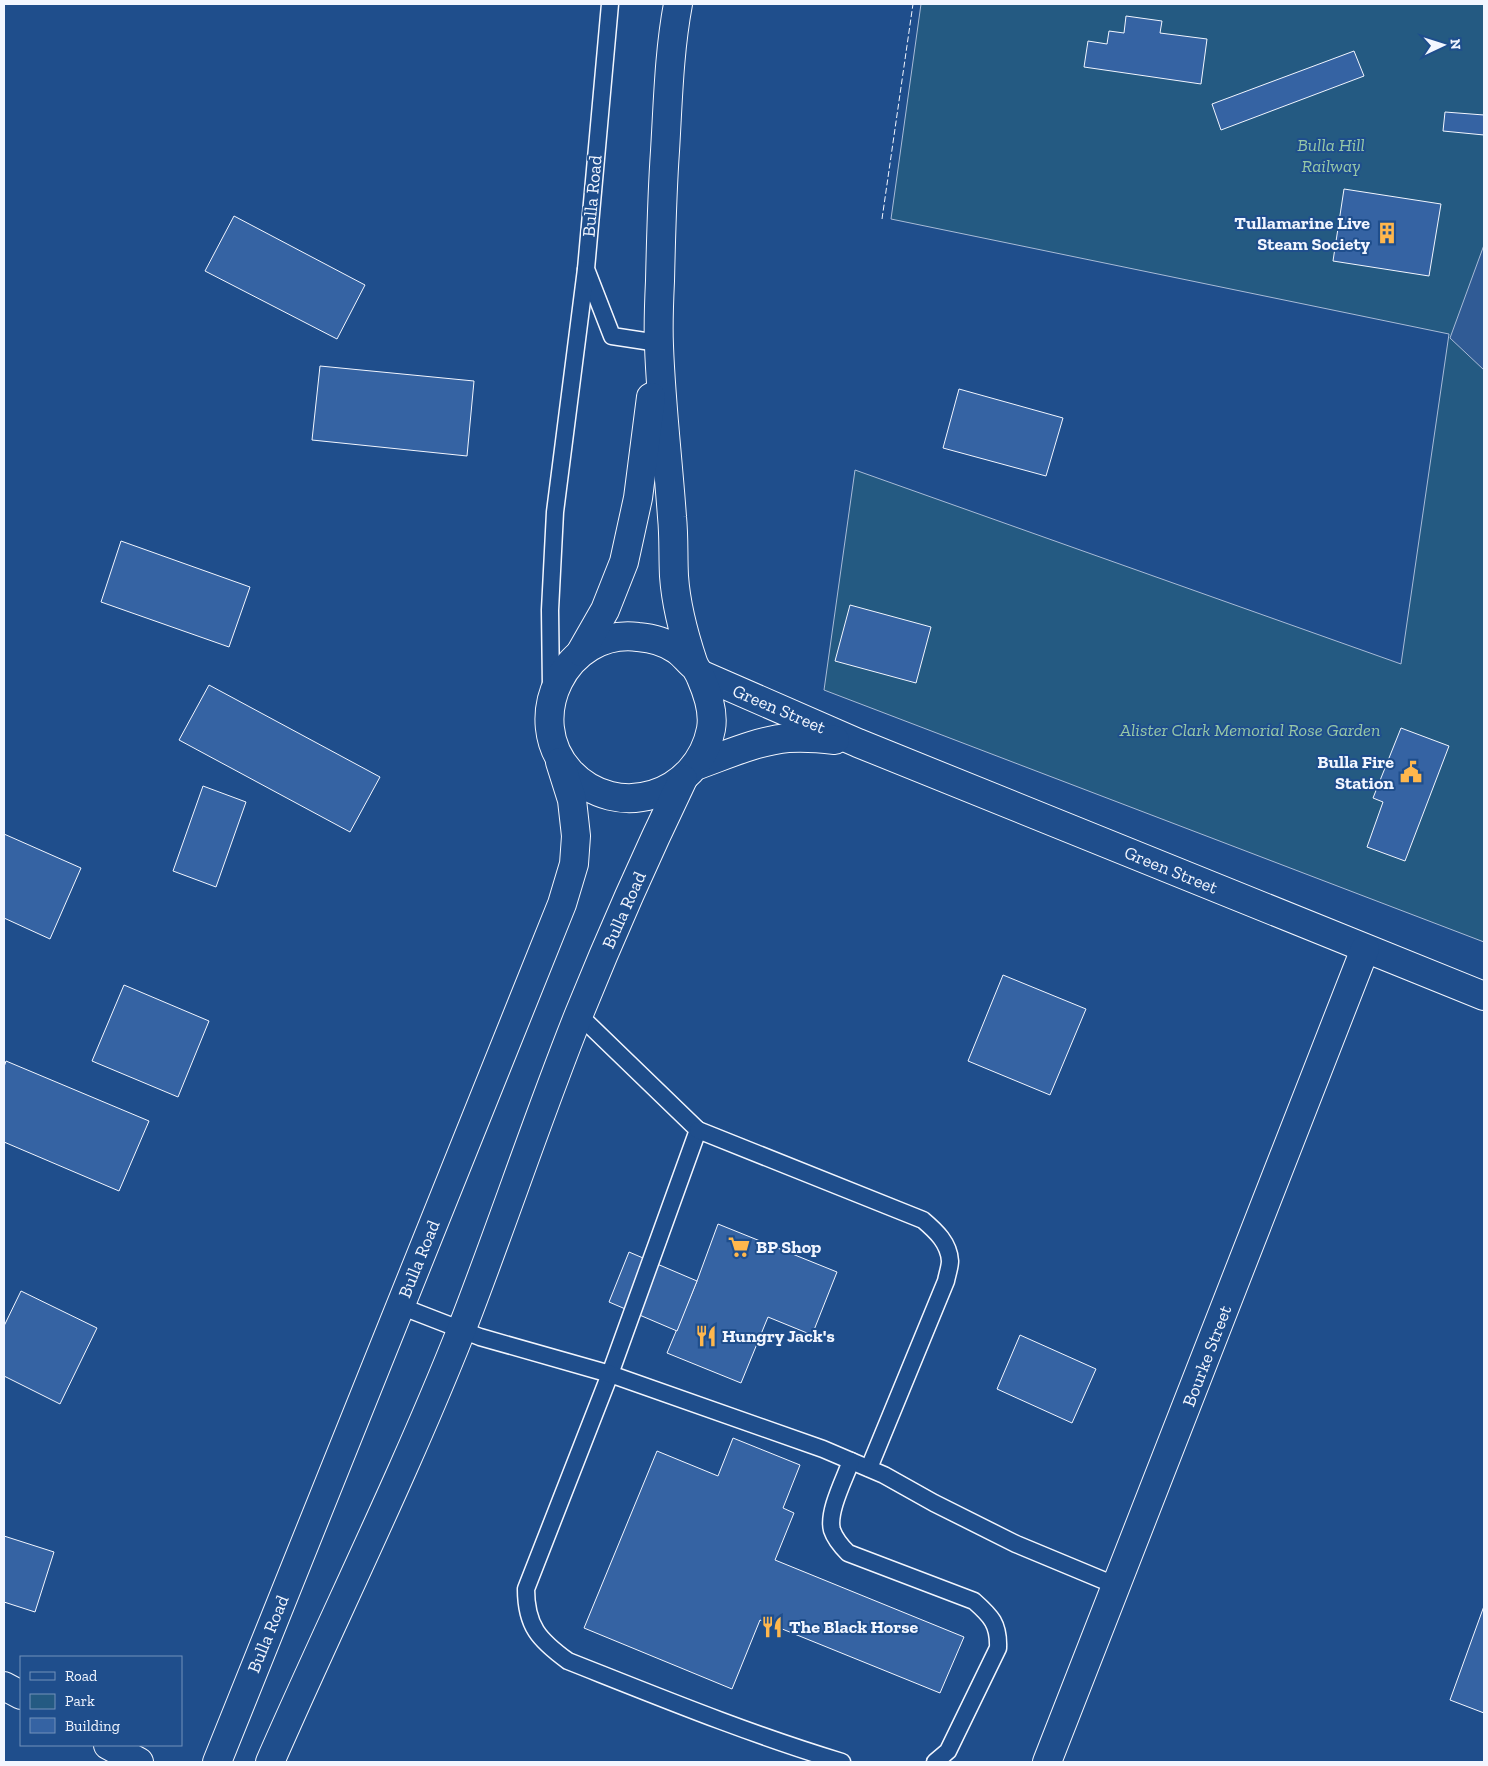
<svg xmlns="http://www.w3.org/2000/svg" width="1488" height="1766" viewBox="0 0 1488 1766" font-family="'Zilla Slab',serif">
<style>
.green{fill:#245a82;stroke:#a8bbd7}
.parking{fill:#305b95;stroke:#a8bbd7}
.building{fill:#3563a3;stroke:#f2f6ff}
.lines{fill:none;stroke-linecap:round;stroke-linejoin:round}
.service-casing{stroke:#f2f6ff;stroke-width:19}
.minor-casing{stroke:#f2f6ff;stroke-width:30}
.primary-casing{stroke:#f2f6ff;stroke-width:30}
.service{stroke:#1f4e8c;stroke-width:16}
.minor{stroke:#1f4e8c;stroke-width:28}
.primary{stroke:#1f4e8c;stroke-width:28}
.fence{stroke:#f2f6ff;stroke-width:1;stroke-dasharray:6 2.5;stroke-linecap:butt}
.labels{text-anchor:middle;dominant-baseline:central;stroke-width:4;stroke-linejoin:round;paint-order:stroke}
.park-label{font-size:18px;font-style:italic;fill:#97c8a6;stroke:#1f4e8c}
.street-label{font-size:18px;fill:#f2f6ff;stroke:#1f4e8c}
.poi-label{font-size:18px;font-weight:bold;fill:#f2f6ff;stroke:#1f4e8c;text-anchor:start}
</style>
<rect width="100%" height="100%" fill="#1f4e8c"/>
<polygon class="green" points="921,4 1484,4 1484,942 824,690 855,470 1401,664 1449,334 891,219"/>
<polygon class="parking" points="1484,245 1484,370 1450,338"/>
<g class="building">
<polygon points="1126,16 1162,21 1160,33 1207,39 1201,84 1084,67 1088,41 1107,44 1109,31 1124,33"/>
<polygon points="1354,51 1364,76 1221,130 1212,104"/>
<polygon points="1445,112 1484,115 1484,135 1443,131"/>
<polygon points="1344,189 1441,204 1429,276 1333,261"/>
<polygon points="234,216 365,285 337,339 205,271"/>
<polygon points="320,366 474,381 467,456 312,440"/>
<polygon points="959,389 1063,418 1046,476 943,448"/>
<polygon points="121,541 250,587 229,647 101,602"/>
<polygon points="850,605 931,627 916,683 835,661"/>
<polygon points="209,685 380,777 350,832 179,740"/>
<polygon points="1401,728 1449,746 1405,861 1367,847 1383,802 1373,798"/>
<polygon points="203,786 246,802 216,887 173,871"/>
<polygon points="4,834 81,868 50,939 4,918"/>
<polygon points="1003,975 1086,1009 1050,1095 968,1061"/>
<polygon points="124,985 209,1021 178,1097 92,1061"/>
<polygon points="6,1061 149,1121 119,1191 4,1142 4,1067"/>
<polygon points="718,1224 837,1272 812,1335 768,1317 741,1383 667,1353 697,1281"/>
<polygon points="629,1252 697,1281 677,1331 609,1302"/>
<polygon points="21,1291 97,1328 60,1404 4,1376 4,1326"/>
<polygon points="1020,1335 1096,1369 1072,1423 997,1389"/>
<polygon points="733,1438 800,1465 783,1508 794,1513 775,1560 964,1637 940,1693 760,1620 732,1689 584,1628 657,1451 718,1476"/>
<polygon points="4,1536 54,1552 35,1612 4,1602"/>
<polygon points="1484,1606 1484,1713 1450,1700"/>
</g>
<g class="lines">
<g class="service-casing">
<g id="service">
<polyline points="610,4 586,269 612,336 658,343"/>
<polyline points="551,689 550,610 555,512 586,269"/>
<path d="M579 1015 698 1130 610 1374 526 1589C526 1626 539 1640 568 1661 659 1697 749 1734 842 1762"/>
<path d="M698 1130 923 1220C936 1231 949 1243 950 1261 950 1267 947 1275 946 1281L869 1468"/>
<polyline points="400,1306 480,1337 610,1374 823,1449 884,1475 934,1503 1016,1544 1117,1586"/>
<path d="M851 1461C845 1478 827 1512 832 1530 835 1539 841 1546 848 1553L974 1601C991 1616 999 1624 998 1648L948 1751 935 1762"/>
</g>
</g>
<g class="minor-casing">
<g id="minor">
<polyline points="700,674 858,743 1484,996"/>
<path d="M695 766C724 756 756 741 788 738 804 737 819 738 835 740"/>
<polyline points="4,1686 21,1695"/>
<polyline points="108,1745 139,1762"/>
<polyline points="1047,1762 1365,949"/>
</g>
</g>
<g class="primary-casing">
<g id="primary">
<path d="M678 4C669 52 668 101 665 151 662 194 661 237 660 281 659 302 658 324 659 346 661 403 668 460 672 517 674 536 673 556 674 576 676 605 684 635 693 662 695 668 699 672 701 678 708 694 714 712 711 729 698 796 617 822 570 772 521 719 566 628 638 637 651 638 666 642 677 650 683 654 688 661 694 666"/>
<polyline points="581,652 605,610 624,562 638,498 651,397"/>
<polyline points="217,1762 562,904 574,864 576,836 572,800 560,762"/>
<path d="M270 1762C333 1618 403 1477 461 1331 502 1226 537 1119 579 1014 611 935 646 856 683 779"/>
</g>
</g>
<use href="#service" class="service"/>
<use href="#minor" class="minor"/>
<use href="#primary" class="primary"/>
<polyline class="fence" points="882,219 913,4"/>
</g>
<defs>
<g id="building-bare" transform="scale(1.725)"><path d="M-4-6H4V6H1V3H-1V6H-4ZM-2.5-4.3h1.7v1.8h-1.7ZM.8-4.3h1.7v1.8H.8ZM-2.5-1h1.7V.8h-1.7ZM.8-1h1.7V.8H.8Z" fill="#ffb74d" stroke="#1f4e8c" stroke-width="2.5" paint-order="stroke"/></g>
<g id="civic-bare" transform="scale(1.725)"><path d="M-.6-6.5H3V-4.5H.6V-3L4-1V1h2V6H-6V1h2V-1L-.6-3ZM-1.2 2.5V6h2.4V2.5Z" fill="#ffb74d" stroke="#1f4e8c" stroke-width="2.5" paint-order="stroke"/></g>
<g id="supermarket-bare" transform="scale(1.725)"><path d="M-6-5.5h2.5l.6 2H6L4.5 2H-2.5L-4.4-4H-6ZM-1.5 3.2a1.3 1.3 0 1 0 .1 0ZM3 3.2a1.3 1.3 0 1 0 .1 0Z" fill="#ffb74d" stroke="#1f4e8c" stroke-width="2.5" paint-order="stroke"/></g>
<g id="restaurant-bare" transform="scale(1.725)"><path d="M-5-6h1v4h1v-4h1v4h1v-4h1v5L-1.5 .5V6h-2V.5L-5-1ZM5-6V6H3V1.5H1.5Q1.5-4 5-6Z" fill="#ffb74d" stroke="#1f4e8c" stroke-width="2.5" paint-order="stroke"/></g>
</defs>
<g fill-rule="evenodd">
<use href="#building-bare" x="1387" y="233"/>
<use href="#civic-bare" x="1411" y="772"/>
<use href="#supermarket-bare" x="739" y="1247"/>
<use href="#restaurant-bare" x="706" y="1336"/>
<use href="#restaurant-bare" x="772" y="1627"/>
</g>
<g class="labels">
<g class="park-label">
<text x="1331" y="145">Bulla Hill<tspan x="1331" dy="21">Railway</tspan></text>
<text x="1250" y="730">Alister Clark Memorial Rose Garden</text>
</g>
<g class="street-label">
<text transform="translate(592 196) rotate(-85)">Bulla Road</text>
<text transform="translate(779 709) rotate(23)">Green Street</text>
<text transform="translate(1171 870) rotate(22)">Green Street</text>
<text transform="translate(624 910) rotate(-66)">Bulla Road</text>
<text transform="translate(419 1259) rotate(-68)">Bulla Road</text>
<text transform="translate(1207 1356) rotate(-69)">Bourke Street</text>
<text transform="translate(268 1634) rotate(-68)">Bulla Road</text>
</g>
<g class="poi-label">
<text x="1370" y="223" text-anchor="end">Tullamarine Live<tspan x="1370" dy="21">Steam Society</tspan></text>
<text x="1394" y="762" text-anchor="end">Bulla Fire<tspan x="1394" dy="21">Station</tspan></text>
<text x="756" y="1247">BP Shop</text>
<text x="722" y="1336">Hungry Jack's</text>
<text x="789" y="1627">The Black Horse</text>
</g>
</g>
<rect width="1488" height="1766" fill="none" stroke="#f2f6ff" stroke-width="10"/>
<rect x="20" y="1656" width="162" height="90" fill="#1f4e8c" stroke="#7391ba"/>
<rect x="30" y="1672" width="25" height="8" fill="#1f4e8c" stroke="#7391ba"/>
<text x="65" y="1681" font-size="15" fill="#f2f6ff">Road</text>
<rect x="30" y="1694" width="25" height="15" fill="#245a82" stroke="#7391ba"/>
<text x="65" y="1706" font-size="15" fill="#f2f6ff">Park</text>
<rect x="30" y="1718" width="25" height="15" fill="#3563a3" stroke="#7391ba"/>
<text x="65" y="1731" font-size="15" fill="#f2f6ff">Building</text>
<g transform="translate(1443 45) rotate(86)" stroke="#1f4e8c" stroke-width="4" paint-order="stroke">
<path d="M0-4L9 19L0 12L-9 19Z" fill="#f2f6ff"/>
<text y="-8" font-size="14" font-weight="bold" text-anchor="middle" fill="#f2f6ff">N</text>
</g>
</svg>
